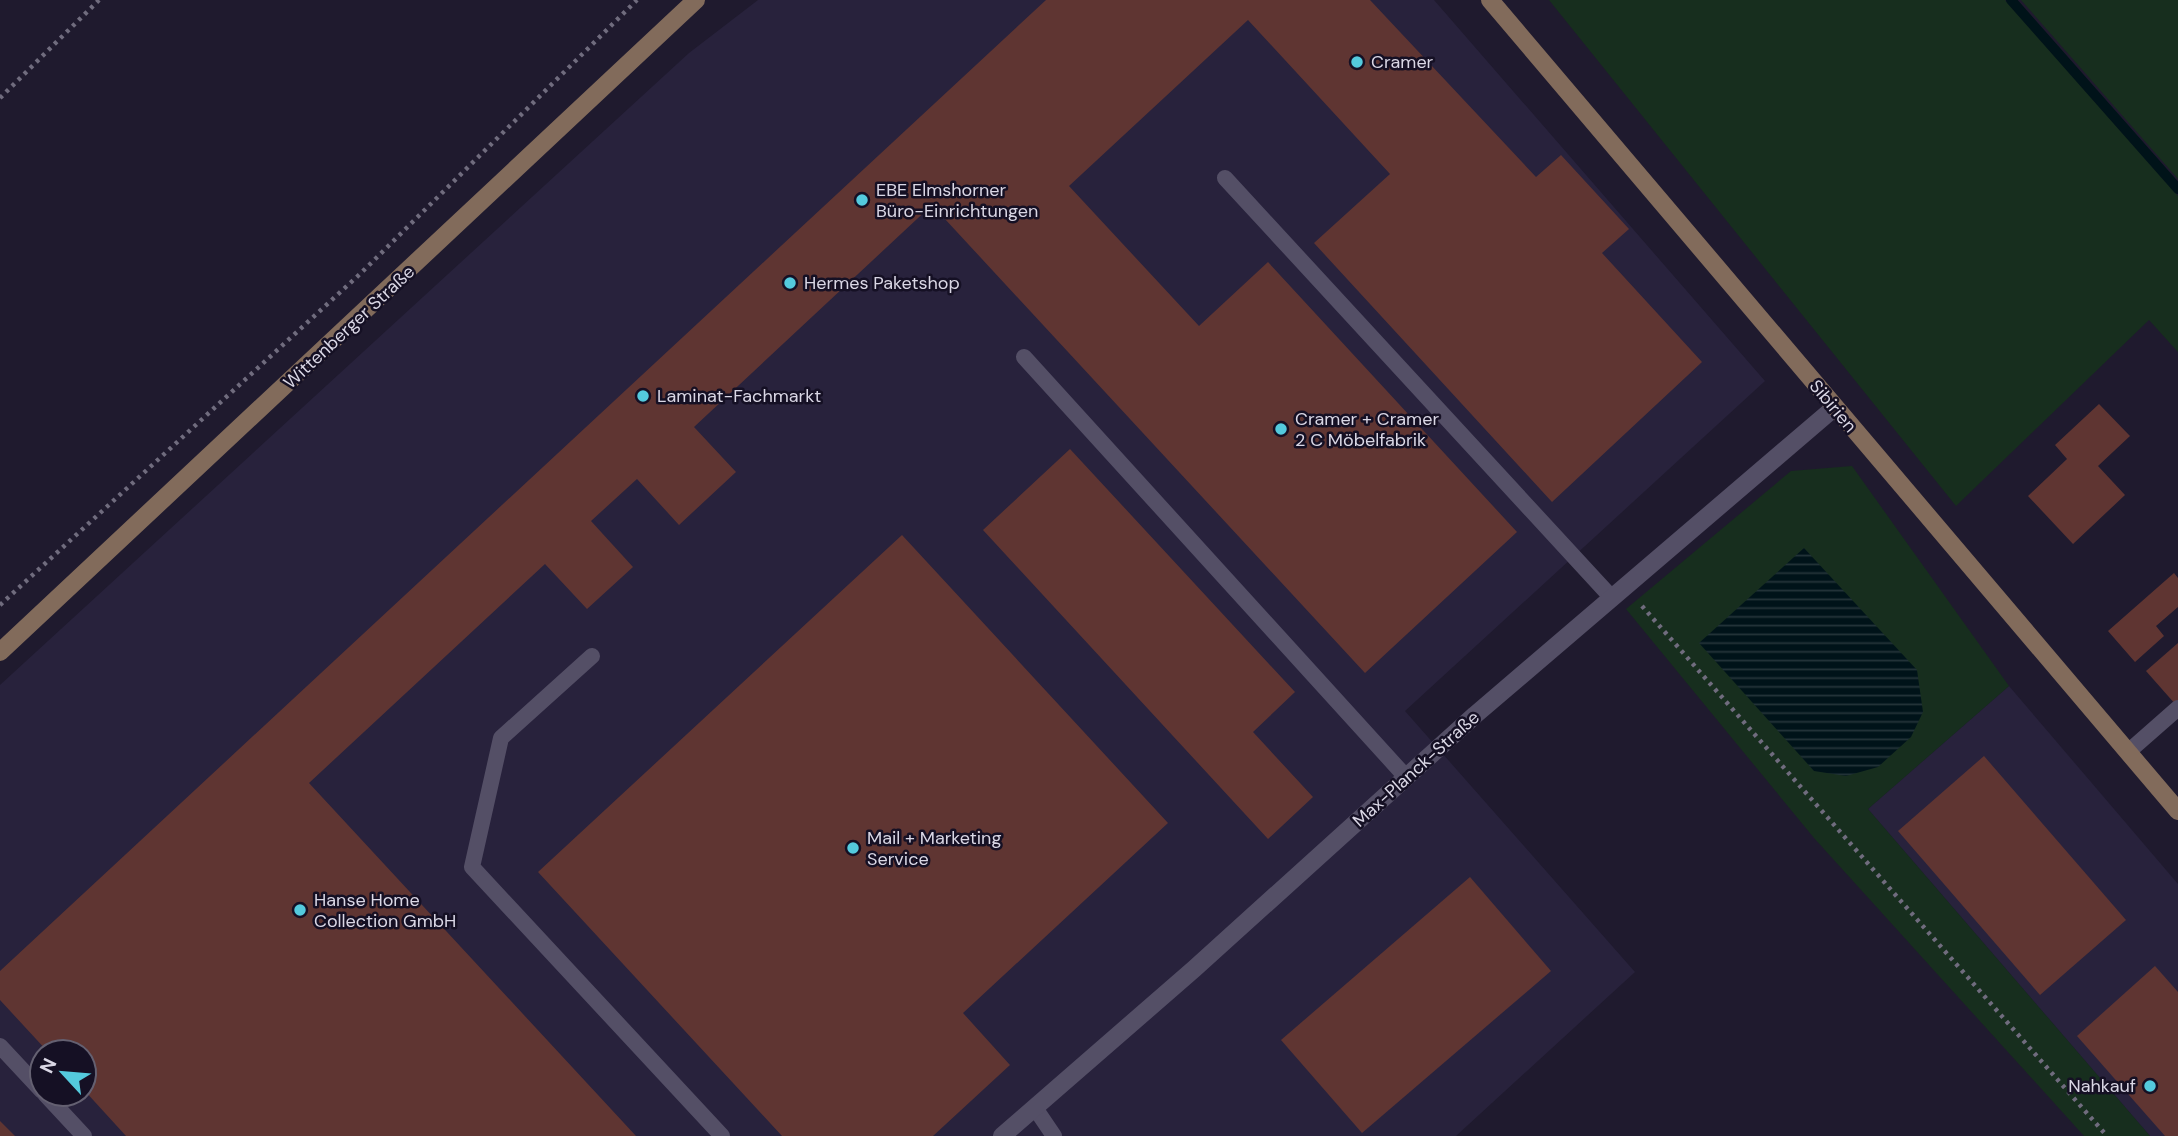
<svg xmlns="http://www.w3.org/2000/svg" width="2178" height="1136" viewBox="0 0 2178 1136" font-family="'DM Sans',sans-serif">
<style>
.built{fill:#28223c;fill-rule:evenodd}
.green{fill:#172e1e}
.water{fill:url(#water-rules)}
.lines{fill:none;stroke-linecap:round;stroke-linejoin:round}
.stream{stroke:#001319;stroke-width:10}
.building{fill:#5f3532}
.path{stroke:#706c7e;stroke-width:4.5;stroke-dasharray:3.5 5;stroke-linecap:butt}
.lane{stroke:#544f66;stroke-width:16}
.street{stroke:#544f66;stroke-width:18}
.secondary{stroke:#826b5b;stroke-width:18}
.poi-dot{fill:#54cadd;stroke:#151024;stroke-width:2.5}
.labels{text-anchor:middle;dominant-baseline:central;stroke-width:5;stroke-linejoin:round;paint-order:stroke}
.poi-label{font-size:18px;fill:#dad7e5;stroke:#151024;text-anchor:start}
.street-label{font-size:18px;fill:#dad7e5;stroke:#151024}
</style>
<defs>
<pattern id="water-rules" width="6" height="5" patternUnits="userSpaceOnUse" patternTransform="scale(1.75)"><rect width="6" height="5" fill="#001319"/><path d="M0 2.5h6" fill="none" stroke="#25353a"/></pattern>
</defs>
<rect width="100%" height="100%" fill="#1f1a2e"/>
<g class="built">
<path d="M758 0H1434L1765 381 1405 711 1635 972 1456 1136H0V685L689 53ZM42 1052H84V1094H42Z"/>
<polygon points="2009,686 2178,884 2178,1136 2150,1136 1868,809"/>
</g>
<g class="green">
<polygon points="1549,0 2005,0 2178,196 2178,352 2149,320 1956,506"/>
<polygon points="2021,0 2178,0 2178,179"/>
<polygon points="1852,466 2009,686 1868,809 2150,1136 2084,1136 1814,838 1626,609 1791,471"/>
</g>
<polygon class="water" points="1804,548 1917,670 1923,712 1911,737 1878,767 1846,776 1814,771 1699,643"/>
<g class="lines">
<polyline class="stream" points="2011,0 2178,189"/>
</g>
<g class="building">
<polygon points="1046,0 1370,0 1536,177 1561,155 1629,229 1602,253 1702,362 1552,502 1314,243 1390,174 1248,20 1069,186 1199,326 1268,262 1517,532 1365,673 932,205 694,427 736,472 679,525 637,479 591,521 633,567 587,609 545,564 309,783 636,1136 126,1136 84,1090 84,1052 48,1052 0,1000 0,971"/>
<polygon points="2099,404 2130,436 2098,466 2125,495 2073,544 2028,496 2067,459 2055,445"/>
<polygon points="1070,449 1295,692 1253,732 1313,797 1268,839 983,530"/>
<polygon points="902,535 1168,823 963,1013 1010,1065 933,1136 782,1136 538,872"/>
<polygon points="2174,573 2178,578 2178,607 2156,626 2164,636 2135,662 2108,631"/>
<polygon points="2178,643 2178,703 2176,705 2146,671"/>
<polygon points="1984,756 2126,920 2040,995 1898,831"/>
<polygon points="1470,877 1551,971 1362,1133 1281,1040"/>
<polygon points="2155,966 2178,992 2178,1136 2165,1136 2077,1036"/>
<polygon points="0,1121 15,1136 0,1136"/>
</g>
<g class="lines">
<g class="path">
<polyline points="0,98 99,0"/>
<polyline points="0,605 360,274 637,0"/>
<polyline points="1642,606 2107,1136"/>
</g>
<g class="lane">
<polyline points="1225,178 1612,598"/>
<polyline points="1024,357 1406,777"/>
<polyline points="592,656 501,738 472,867 722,1136"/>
<polyline points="2128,752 2178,708"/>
<polyline points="0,1046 42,1091"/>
<polyline points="45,1094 84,1136"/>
<polyline points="1035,1108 1054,1136"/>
</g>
<polyline class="street" points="1002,1136 1194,969 1475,715 1834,408"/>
<g class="secondary">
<polyline points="1490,0 2178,811"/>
<polyline points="0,652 696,0"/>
</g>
</g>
<g class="poi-dot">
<circle cx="1357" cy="62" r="7"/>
<circle cx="862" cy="200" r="7"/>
<circle cx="790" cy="283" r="7"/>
<circle cx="643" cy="396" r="7"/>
<circle cx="1281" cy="429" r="7"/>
<circle cx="853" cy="848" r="7"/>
<circle cx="300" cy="910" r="7"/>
<circle cx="2150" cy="1086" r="7"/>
</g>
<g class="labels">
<g class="poi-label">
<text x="1371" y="62">Cramer</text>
<text x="876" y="190">EBE Elmshorner<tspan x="876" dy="21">Büro-Einrichtungen</tspan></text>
<text x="804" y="283">Hermes Paketshop</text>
<text x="657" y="396">Laminat-Fachmarkt</text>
<text x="1295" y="419">Cramer + Cramer<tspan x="1295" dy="21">2 C Möbelfabrik</tspan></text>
<text x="867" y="838">Mail + Marketing<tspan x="867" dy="21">Service</tspan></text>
<text x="314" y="900">Hanse Home<tspan x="314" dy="21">Collection GmbH</tspan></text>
<text x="2136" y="1086" text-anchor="end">Nahkauf</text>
</g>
<g class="street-label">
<text transform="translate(349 327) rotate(-43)">Wittenberger Straße</text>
<text transform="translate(1833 406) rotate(50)">Sibirien</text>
<text transform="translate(1416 769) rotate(-42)">Max-Planck-Straße</text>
</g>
</g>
<g transform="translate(63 1073) rotate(296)"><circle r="33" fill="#151024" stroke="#646071" stroke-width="2"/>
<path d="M0-5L12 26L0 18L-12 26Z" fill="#54cadd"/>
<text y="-10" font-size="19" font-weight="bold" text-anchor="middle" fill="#dad7e5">N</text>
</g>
</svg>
